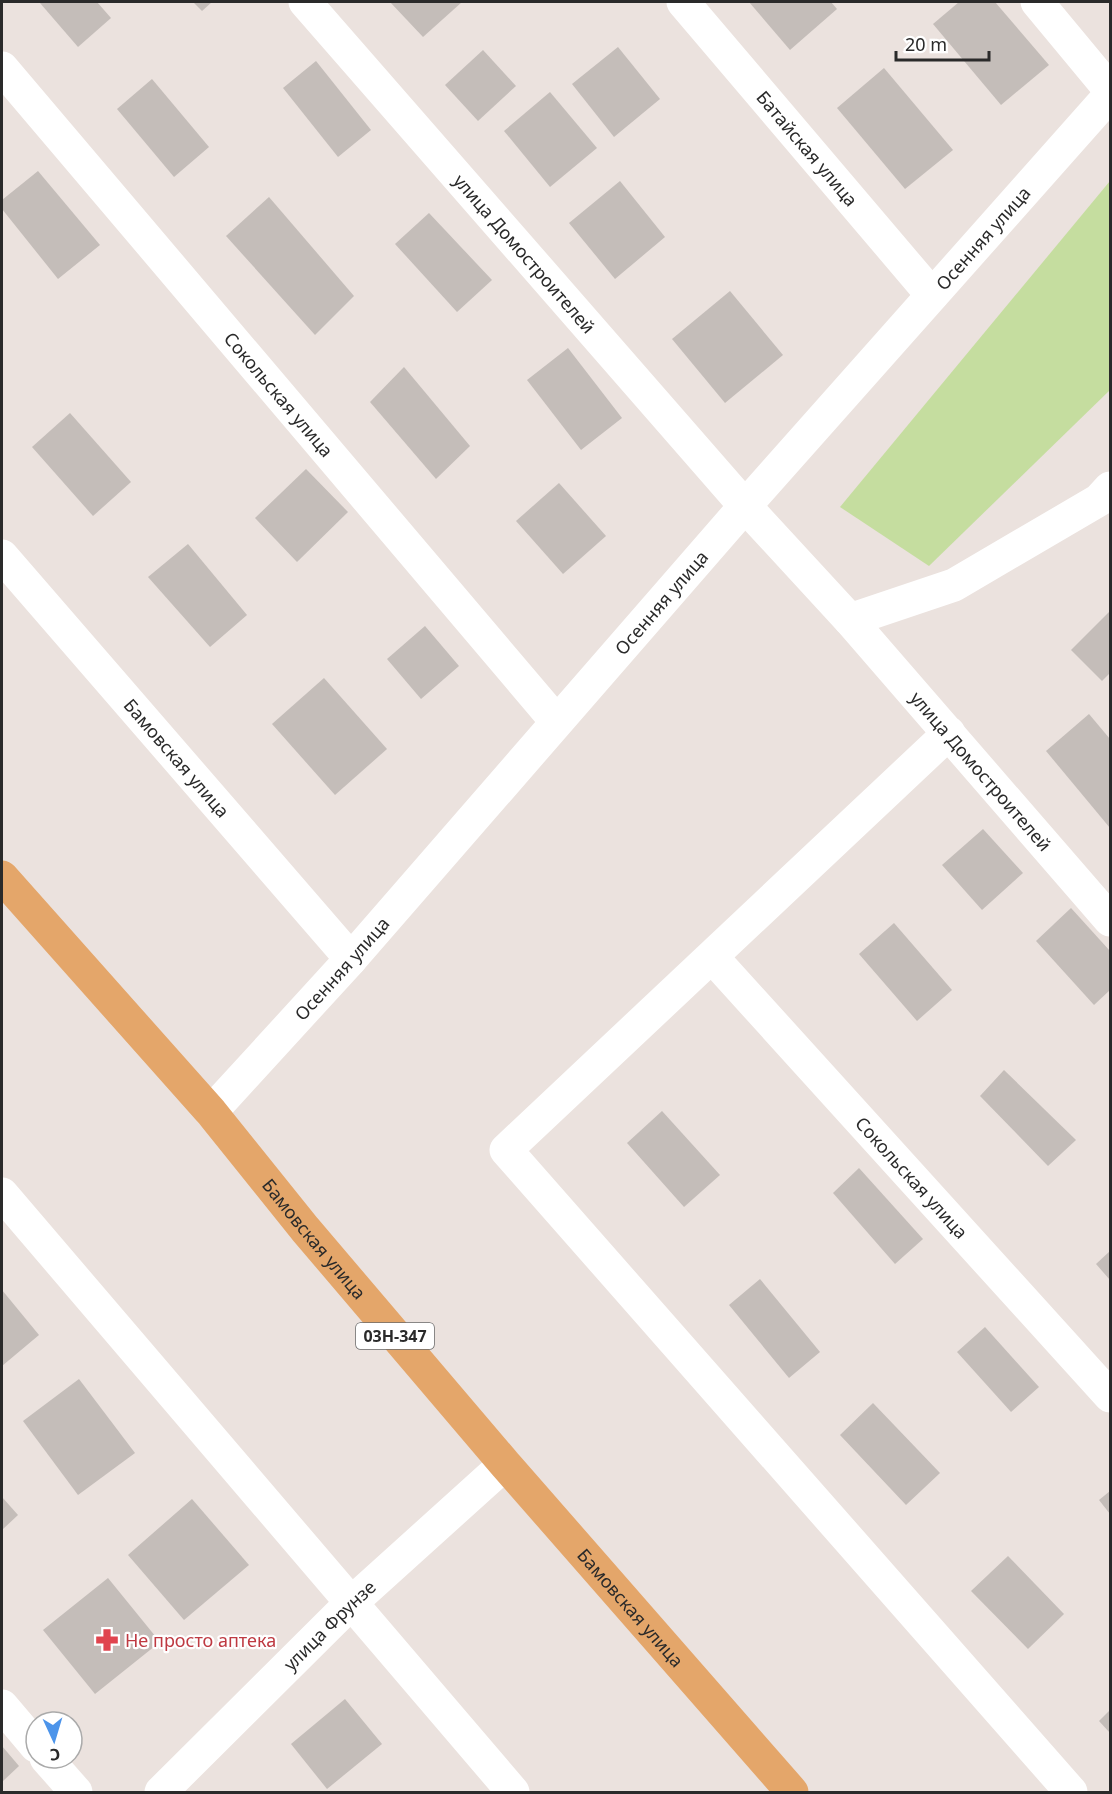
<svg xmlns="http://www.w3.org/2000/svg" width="1112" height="1794" viewBox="0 0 1112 1794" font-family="'Noto Sans',sans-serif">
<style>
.green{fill:#c5dd9f}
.building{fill:#c4bdb9}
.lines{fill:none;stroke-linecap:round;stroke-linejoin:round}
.minor{stroke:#fff;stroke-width:33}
.major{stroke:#e4a66a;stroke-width:33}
.labels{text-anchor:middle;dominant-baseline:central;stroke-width:4.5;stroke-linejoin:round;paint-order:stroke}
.shield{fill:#fff;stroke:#6a6a6a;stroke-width:1.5}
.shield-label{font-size:16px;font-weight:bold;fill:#2a2a2a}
.street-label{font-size:18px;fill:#2a2a2a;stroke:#fff}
.health-label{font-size:18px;fill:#be3a42;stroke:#fff;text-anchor:start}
</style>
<rect width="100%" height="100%" fill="#ebe2de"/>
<polygon class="green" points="1110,181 1110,390 929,566 840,507"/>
<g class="building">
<polygon points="42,2 97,2 111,18 78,47 40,3"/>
<polygon points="193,2 212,2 202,11"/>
<polygon points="390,2 462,2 423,37"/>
<polygon points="749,2 831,2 837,9 790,50"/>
<polygon points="959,2 995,2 1049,65 1001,105 933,24"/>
<polygon points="618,47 660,99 614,137 572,84"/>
<polygon points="483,50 516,86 478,121 445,85"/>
<polygon points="316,61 371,130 338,157 283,88"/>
<polygon points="884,68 953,150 905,189 837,108"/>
<polygon points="152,79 209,147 174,177 117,109"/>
<polygon points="550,92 597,148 550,187 504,131"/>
<polygon points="38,171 100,245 58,279 2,209 2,200"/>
<polygon points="620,181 665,237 615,279 569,223"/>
<polygon points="269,197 354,296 315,335 226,236"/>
<polygon points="429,213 492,280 457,312 395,244"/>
<polygon points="730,291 783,355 725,403 672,339"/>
<polygon points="568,348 622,418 581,450 527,380"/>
<polygon points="404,367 470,446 436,479 370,402"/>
<polygon points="70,413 131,482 93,516 32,447"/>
<polygon points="306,469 348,512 297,562 255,518"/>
<polygon points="559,483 606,536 563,574 516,521"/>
<polygon points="188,544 247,615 210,647 148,577"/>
<polygon points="1110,611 1110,673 1102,681 1071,650"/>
<polygon points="425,626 459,666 421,699 387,659"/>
<polygon points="324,678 387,749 335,795 272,724"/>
<polygon points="1089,714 1110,739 1110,828 1046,751"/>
<polygon points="983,829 1023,873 982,910 942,865"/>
<polygon points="1071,908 1110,951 1110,990 1094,1005 1036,941"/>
<polygon points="894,923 952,990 917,1021 859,954"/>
<polygon points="1004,1070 1076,1140 1048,1166 980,1096"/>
<polygon points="662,1111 720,1175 684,1207 627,1143"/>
<polygon points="859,1168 923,1239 895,1264 833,1193"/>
<polygon points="1110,1251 1110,1280 1096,1264"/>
<polygon points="760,1279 820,1352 789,1378 729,1305"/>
<polygon points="2,1290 39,1335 2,1366"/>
<polygon points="985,1327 1039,1387 1011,1412 957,1352"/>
<polygon points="79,1379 135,1453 78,1495 23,1421"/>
<polygon points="873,1403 940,1473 906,1505 840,1435"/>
<polygon points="1110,1491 1110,1514 1099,1500"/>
<polygon points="2,1497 18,1515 2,1530"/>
<polygon points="192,1499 249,1565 184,1620 128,1555"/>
<polygon points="1008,1556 1064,1614 1028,1649 971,1591"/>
<polygon points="108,1578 160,1642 95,1694 43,1630"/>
<polygon points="345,1699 382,1744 327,1789 291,1744"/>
<polygon points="1110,1710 1110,1733 1099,1721"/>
<polygon points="2,1746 19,1766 2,1782"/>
</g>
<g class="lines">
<g class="minor">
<path id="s1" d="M305 2 745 506 850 620 954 585 1099 500 1110 488"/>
<path id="s2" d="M683 2 932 295"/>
<polyline points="1037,2 1110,90"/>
<path id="s3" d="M2 68 556 721"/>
<path id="s4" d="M2 556 351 959"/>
<path id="s5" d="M850 620 1110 920"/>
<polyline points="949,733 506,1150 1071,1792"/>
<path id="s6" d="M713 958 1110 1396"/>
<path id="s7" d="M211 1112 351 959 745 506 1110 95"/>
<polyline points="2,1194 513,1792"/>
<polyline points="2,1706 36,1746"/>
<polyline points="46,1758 76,1792"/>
<path id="s8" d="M161 1792 350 1604 505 1464"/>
</g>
<path class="major" id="s9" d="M2 877 211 1112 305 1229 505 1464 792 1792"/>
</g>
<defs>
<g id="pharmacy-bare" transform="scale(1.8)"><path d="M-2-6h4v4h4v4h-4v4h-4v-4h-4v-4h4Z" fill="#e0444e" stroke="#fff" stroke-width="2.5" paint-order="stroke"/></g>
</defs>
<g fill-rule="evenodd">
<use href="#pharmacy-bare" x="107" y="1640"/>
</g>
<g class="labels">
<rect class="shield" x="356" y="1323" width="78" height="26" rx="4.5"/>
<g class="shield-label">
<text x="395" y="1336">03Н-347</text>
</g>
<g class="street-label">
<text stroke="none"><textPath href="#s2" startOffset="192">Батайская улица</textPath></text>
<text stroke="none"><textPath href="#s7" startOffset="1166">Осенняя улица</textPath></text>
<text stroke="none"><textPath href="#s1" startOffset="334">улица Домостроителей</textPath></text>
<text stroke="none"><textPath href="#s3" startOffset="428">Сокольская улица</textPath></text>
<text stroke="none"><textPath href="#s7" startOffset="680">Осенняя улица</textPath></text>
<text stroke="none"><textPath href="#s4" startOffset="267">Бамовская улица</textPath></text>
<text stroke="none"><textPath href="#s5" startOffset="200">улица Домостроителей</textPath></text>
<text stroke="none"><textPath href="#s7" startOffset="194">Осенняя улица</textPath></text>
<text stroke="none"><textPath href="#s6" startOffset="296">Сокольская улица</textPath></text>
<text stroke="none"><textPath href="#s9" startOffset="478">Бамовская улица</textPath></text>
<text stroke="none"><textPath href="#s9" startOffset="964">Бамовская улица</textPath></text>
<text stroke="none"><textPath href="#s8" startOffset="237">улица Фрунзе</textPath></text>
</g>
<g class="health-label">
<text x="125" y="1640">Не просто аптека</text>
</g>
</g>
<rect width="1112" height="1794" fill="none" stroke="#2a2a2a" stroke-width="6"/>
<g transform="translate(54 1740) rotate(176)"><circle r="28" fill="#ffffff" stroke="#aaaaaa" stroke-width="1.5"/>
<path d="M0-4.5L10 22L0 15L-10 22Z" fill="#4c94ea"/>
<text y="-9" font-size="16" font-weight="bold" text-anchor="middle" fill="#2a2a2a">С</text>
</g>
<path d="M896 51v9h93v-9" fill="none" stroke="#2a2a2a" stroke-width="3"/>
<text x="905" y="51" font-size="18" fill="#2a2a2a" stroke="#ffffff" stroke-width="4.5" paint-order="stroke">20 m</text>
</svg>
